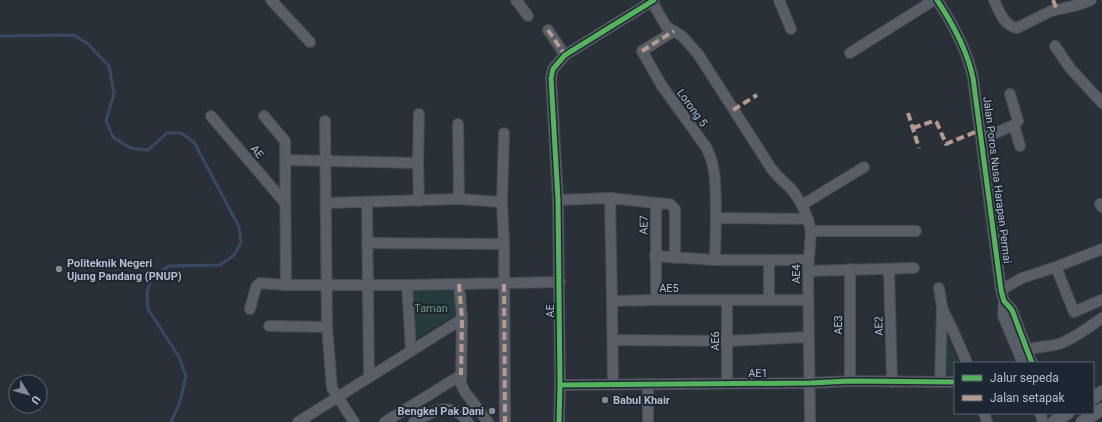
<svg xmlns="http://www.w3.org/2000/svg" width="1102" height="422" viewBox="0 0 1102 422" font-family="Roboto,sans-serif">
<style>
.green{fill:#273a3e}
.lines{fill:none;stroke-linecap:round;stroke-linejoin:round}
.stream{stroke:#384963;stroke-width:3}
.minor-casing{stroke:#484c53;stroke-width:12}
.major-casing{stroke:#484c55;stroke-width:14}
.minor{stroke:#5a5e66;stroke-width:10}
.major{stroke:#5c6168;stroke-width:12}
.quiet{stroke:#b69a8f;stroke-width:4;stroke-dasharray:8 4;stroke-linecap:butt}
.cycleway-casing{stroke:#1d2633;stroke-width:8}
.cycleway{stroke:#56b35d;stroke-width:5}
.poi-dot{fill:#848b96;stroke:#1d2633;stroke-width:1.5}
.labels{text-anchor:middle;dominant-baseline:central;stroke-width:4;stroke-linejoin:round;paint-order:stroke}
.street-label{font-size:11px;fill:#b4bcc9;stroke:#1d2633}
.poi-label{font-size:11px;font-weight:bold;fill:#b4bcc9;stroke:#1d2633;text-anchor:start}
.park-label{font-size:11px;fill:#6b9a76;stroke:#1d2633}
</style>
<rect width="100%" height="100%" fill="#2a3038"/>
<g class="green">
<polygon points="456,288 454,316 414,340 412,290"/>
<polygon points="942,322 958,363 955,363 955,375 940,375"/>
</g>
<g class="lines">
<polyline class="stream" points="0,36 74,35 88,44 109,66 114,94 106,121 113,137 130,148 148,150 167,133 181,133 194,142 239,227 241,243 234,255 220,265 169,266 151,278 147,293 148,309 179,357 186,376 180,402 171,422"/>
<g class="minor-casing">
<g id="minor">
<polyline points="271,0 310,42"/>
<polyline points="516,0 528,16"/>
<path d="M651 0 666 26 682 36 698 54 771 168C777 177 786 183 793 191 802 203 808 216 811 231"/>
<polyline points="779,0 791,29"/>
<path d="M937 0C953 24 967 49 973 78L1001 290 1004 301 1012 310 1032 363"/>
<path d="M994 0C999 11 1004 26 1017 28L1051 11 1078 5 1091 0"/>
<polyline points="548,30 565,55"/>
<path d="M674 31 642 51 662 86 706 147C718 169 715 194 716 218"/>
<polyline points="1055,46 1070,68 1102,103"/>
<polyline points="850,53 934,0"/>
<polyline points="1010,94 1018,121 1014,125"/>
<polyline points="211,116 285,203"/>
<polyline points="264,116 285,141 286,285"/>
<polyline points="325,121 327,327 332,388 354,422"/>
<polyline points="458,124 459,199"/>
<polyline points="982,139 1014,125 1020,146"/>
<polyline points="285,160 418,163"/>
<polyline points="610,198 612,301"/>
<polyline points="558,200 610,198 656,203 656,300"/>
<polyline points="419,201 418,163 419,114"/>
<polyline points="367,202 369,377"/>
<polyline points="502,202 504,133"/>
<polyline points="326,203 459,199 502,202 504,244 505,422"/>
<polyline points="656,203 670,204 675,209 675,258"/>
<polyline points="1100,204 1102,207"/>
<polyline points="802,205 864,167"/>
<polyline points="367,243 504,244"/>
<polyline points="655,256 715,260 808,260"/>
<polyline points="715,260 716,218 808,219"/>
<polyline points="769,260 769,300"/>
<polyline points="1056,267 1102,249"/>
<polyline points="850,269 850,381"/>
<polyline points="889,270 892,382"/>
<polyline points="808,271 914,268"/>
<polyline points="459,284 462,319 461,384 465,392 488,422"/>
<polyline points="407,285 411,351"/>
<polyline points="939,288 942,307 940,382"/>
<polyline points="1001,290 1022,278 1056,267 1074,312 1101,300"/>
<polyline points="1004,301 1003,316 1023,363"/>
<polyline points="942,308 955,335 967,363"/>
<polyline points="250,309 256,287 260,283 286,285 407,285 560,282"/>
<polyline points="269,326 327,327"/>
<polyline points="613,340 726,341 809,337"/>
<path d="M1019 352C1032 347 1046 347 1059 344 1074 339 1089 327 1102 318"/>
<polyline points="727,383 727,300"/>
<polyline points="648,384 648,422"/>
<polyline points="560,385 810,383 850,381 955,382"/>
<polyline points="613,385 612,301 656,300 808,300"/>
<polyline points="984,413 987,422"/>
<polyline points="1040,413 1043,422"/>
<polyline points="298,422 462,319"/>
<polyline points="385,422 461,375"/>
<path d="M414 422C433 411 451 400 468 422"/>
<polyline points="559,422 560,385 558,200 551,78 553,69 565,55 654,0"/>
<polyline points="810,422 808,271 811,231 916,231"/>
</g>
</g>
<g class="major-casing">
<g id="major">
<polyline points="1093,398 1102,392"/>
<polyline points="1054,422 1068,413"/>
<polyline points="1082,422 1102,409"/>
</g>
</g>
<use href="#minor" class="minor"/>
<use href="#major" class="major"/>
<g class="quiet">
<polyline points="1053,0 1057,10"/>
<polyline points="548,30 565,55"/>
<polyline points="642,51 674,31"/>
<polyline points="733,110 757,95"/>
<polyline points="908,113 919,148"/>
<polyline points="913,128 934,121 937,123 946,144 980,130"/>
<polyline points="459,284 462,319 461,375"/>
<polyline points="504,284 505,422"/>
</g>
<g class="cycleway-casing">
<g id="cycleway">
<path d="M937 0C953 24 967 49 973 78L1001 290 1004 301 1012 310 1032 363"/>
<polyline points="560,385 810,383 850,381 955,382"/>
<polyline points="559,422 560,385 558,200 551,78 553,69 565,55 654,0"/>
</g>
</g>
<use href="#cycleway" class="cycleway"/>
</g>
<g class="poi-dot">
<circle cx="59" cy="269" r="4"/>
<circle cx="605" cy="400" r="4"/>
<circle cx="492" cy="411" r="4"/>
</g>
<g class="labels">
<g class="street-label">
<text transform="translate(692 108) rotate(54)">Lorong 5</text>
<text transform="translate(257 152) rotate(50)">AE</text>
<text transform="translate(997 180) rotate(83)">Jalan Poros Nusa Harapan Permai</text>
<text transform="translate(644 225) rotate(-89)">AE7</text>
<text transform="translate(796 274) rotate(-90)">AE4</text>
<text x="669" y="288">AE5</text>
<text transform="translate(550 311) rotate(-90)">AE</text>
<text transform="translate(838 325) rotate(-90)">AE3</text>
<text transform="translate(879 326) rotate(-91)">AE2</text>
<text transform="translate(715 341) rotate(-90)">AE6</text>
<text x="758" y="373">AE1</text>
</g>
<g class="poi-label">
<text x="67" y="263">Politeknik Negeri<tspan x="67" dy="13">Ujung Pandang (PNUP)</tspan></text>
<text x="613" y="400">Babul Khair</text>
<text x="484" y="411" text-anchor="end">Bengkel Pak Dani</text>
</g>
<g class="park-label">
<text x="431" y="308">Taman</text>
</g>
</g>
<rect x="954" y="362" width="140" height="52" fill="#1d2633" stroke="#59626f"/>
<rect x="962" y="375" width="20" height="6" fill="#56b35d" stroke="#59626f"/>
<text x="990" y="382" font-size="12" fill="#b4bcc9">Jalur sepeda</text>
<rect x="962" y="395" width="20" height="6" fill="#b69a8f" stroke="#59626f"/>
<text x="990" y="402" font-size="12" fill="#b4bcc9">Jalan setapak</text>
<g transform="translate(28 394) rotate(127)"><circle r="19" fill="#1d2633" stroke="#59626f"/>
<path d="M0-3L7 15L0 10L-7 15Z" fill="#848b96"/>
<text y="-6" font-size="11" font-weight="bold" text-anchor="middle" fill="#b4bcc9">U</text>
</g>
</svg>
